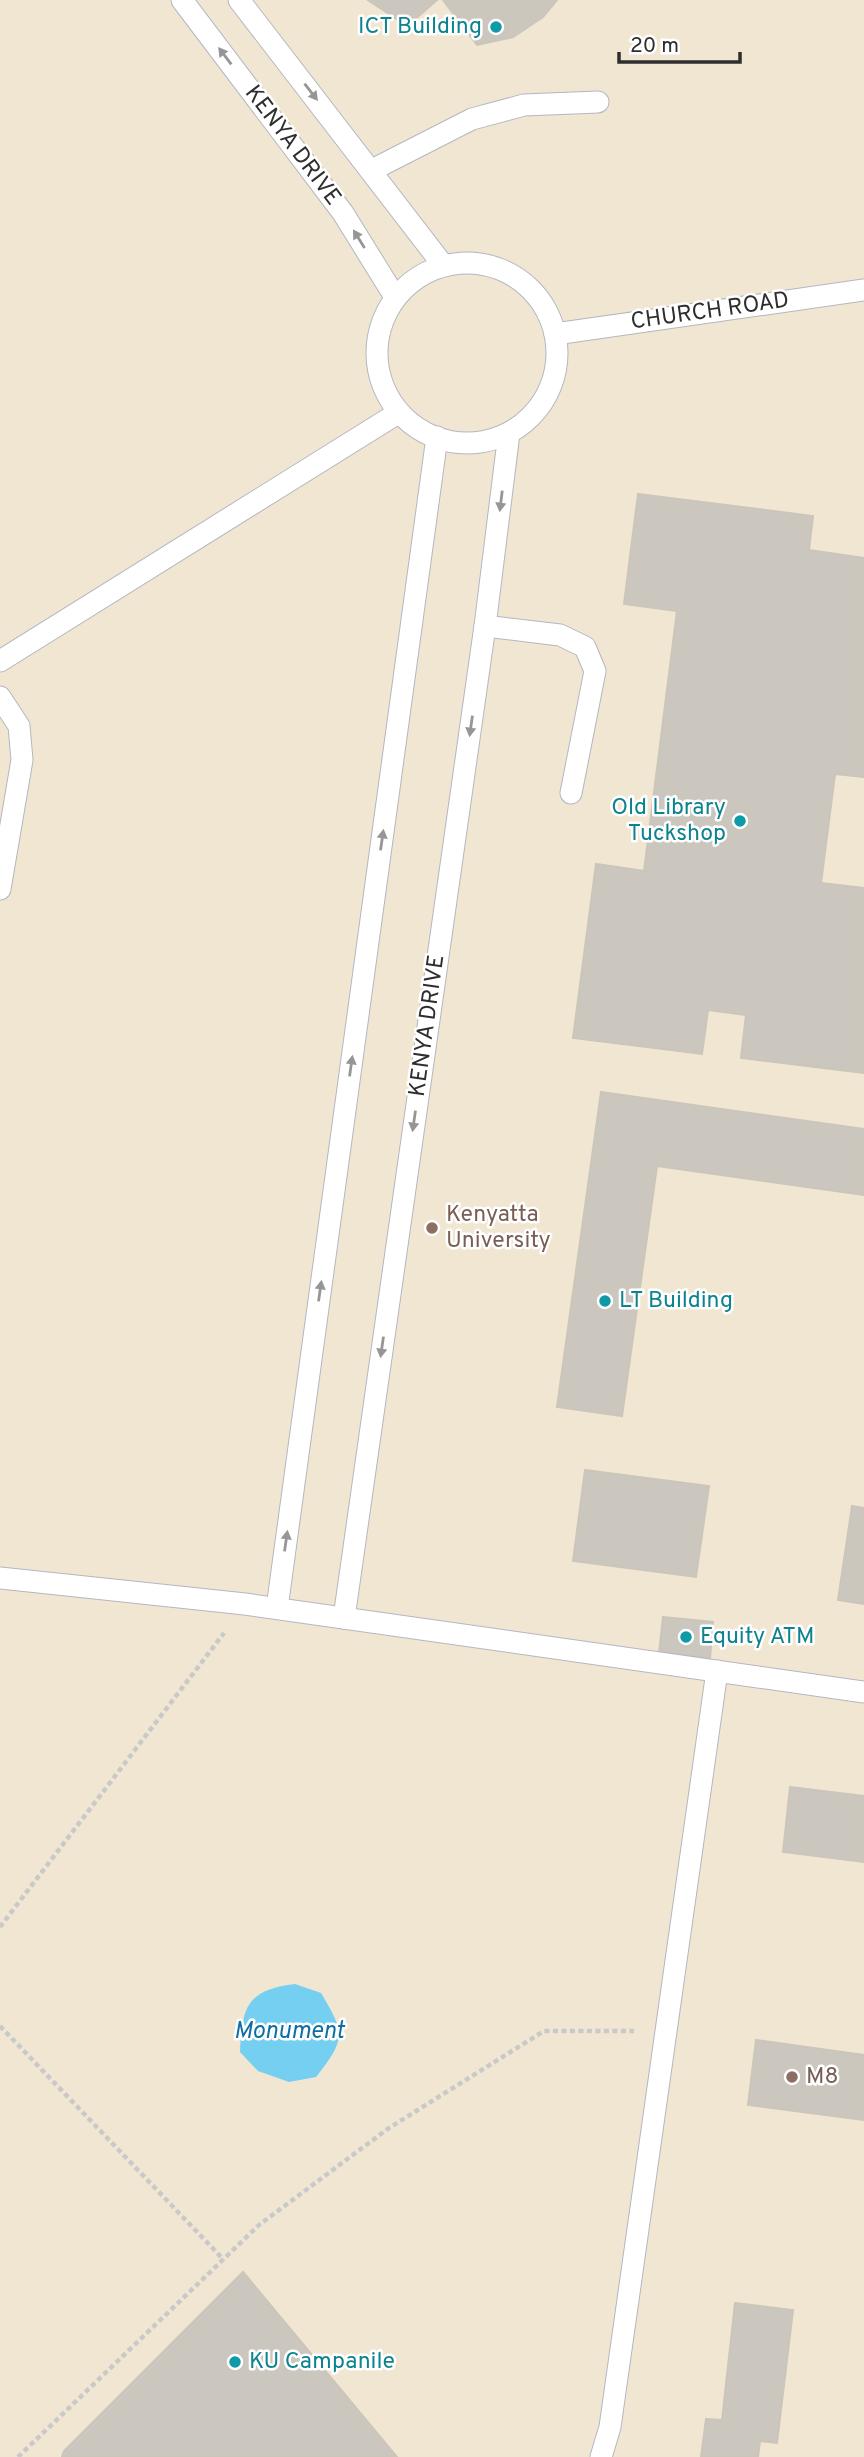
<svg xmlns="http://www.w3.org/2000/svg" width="864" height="2457" viewBox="0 0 864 2457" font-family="Overpass,sans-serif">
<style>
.education{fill:#f0e6d1}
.water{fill:#75cff0}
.building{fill:#cbc7bf;stroke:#cbc5ba;stroke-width:2}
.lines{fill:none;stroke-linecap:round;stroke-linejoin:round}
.lane-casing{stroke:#b4b7c1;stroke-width:23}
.path{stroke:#c9c9c9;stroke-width:4.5;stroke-dasharray:5 3.5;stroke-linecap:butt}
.lane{stroke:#fff;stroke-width:21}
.oneway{fill:#969696}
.culture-dot{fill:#0f9aa8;stroke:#fff;stroke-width:2.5}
.education-dot{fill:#8d6e63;stroke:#fff;stroke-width:2.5}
.labels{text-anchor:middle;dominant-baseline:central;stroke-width:5;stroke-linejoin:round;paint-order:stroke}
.culture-label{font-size:23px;fill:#0d838f;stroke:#fff;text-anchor:start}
.street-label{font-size:23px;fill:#2e2e2e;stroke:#fff}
.education-label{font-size:23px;fill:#785e54;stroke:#fff;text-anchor:start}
.water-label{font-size:24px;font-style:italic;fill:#0d6fa3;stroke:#fff}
</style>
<rect width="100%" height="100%" fill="#efe9e1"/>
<rect class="education" x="0" y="0" width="864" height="2457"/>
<path class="water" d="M295 1984 321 1993C345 2033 346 2039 316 2077L289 2082 258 2071 240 2052C242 2006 247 1990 295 1984Z"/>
<g class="building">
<polygon points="368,0 437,0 407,26"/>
<polygon points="443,0 557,0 543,17 513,37 477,45"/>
<polygon points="638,494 813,516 809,550 864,558 864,777 835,774 821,883 864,888 864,1073 741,1058 746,1015 708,1010 702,1054 573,1038 596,864 644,871 677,611 624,604"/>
<polygon points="601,1092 864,1129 864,1195 657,1166 622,1416 557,1407"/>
<polygon points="585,1470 709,1486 696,1577 573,1561"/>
<polygon points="852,1506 864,1508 864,1604 838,1600"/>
<polygon points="663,1617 713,1622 710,1658 659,1653"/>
<polygon points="790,1787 864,1796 864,1862 783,1852"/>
<polygon points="756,2040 864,2055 864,2120 748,2105"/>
<polygon points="243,2272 397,2457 62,2457 64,2451"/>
<polygon points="735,2303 793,2310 777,2443 760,2441 758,2457 701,2457 706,2419 722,2420"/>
</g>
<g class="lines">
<g class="lane-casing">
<g id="lane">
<polyline points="182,0 343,213 395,297"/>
<polyline points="239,0 443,265"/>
<polyline points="372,170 472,119 524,105 598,102"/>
<circle cx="467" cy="353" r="90"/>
<polyline points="555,334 864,290"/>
<polyline points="485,626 560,635 585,647 595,671 571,793"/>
<polyline points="0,661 398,413"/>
<polyline points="0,697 19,726 22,760 0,889"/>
<polyline points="0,1578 245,1604 864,1692"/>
<polyline points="277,1608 437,437"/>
<polyline points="344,1618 485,626 509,433"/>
<polyline points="601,2457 610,2427 717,1671"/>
</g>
</g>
<g class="path">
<polyline points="0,1927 224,1633"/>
<polyline points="0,2026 223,2259"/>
<polyline points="18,2457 259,2225 389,2128 544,2031 634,2031"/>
</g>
<use href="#lane" class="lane"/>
</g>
<defs><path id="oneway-solid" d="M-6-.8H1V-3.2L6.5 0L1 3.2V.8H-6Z" transform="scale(1.75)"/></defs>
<g class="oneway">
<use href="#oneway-solid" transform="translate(225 56) rotate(-127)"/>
<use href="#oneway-solid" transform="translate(311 92) rotate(52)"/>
<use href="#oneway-solid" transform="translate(359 239) rotate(-122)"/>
<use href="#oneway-solid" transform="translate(501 501) rotate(97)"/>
<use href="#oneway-solid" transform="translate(471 726) rotate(98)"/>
<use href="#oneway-solid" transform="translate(382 840) rotate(-82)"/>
<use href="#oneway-solid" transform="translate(351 1066) rotate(-82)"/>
<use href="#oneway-solid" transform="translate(414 1121) rotate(98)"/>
<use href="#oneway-solid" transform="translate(320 1291) rotate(-82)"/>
<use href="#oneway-solid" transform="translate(382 1347) rotate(98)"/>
<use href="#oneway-solid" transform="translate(286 1541) rotate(-82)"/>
</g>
<g class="culture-dot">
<circle cx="496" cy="27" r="7"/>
<circle cx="740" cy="821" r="7"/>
<circle cx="605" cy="1301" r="7"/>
<circle cx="686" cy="1637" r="7"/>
<circle cx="235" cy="2362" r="7"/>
</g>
<g class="education-dot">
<circle cx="432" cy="1228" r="7"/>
<circle cx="792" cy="2077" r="7"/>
</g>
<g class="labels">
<g class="culture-label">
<text x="482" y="27" text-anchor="end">ICT Building</text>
<text x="726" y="808" text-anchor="end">Old Library<tspan x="726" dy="26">Tuckshop</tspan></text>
<text x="619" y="1301">LT Building</text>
<text x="700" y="1637">Equity ATM</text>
<text x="249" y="2362">KU Campanile</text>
</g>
<g class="street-label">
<text transform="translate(292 146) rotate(53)">KENYA DRIVE</text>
<text transform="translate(710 312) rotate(-8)">CHURCH ROAD</text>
<text transform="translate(428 1026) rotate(-82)">KENYA DRIVE</text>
</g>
<g class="education-label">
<text x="446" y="1215">Kenyatta<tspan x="446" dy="26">University</tspan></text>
<text x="806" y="2077">M8</text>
</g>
<g class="water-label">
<text x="289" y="2032">Monument</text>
</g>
</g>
<path d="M619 52v10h121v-10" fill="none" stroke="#2e2e2e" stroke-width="3.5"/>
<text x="630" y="52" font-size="21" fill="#2e2e2e" stroke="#ffffff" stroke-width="5" paint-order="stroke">20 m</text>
</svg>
